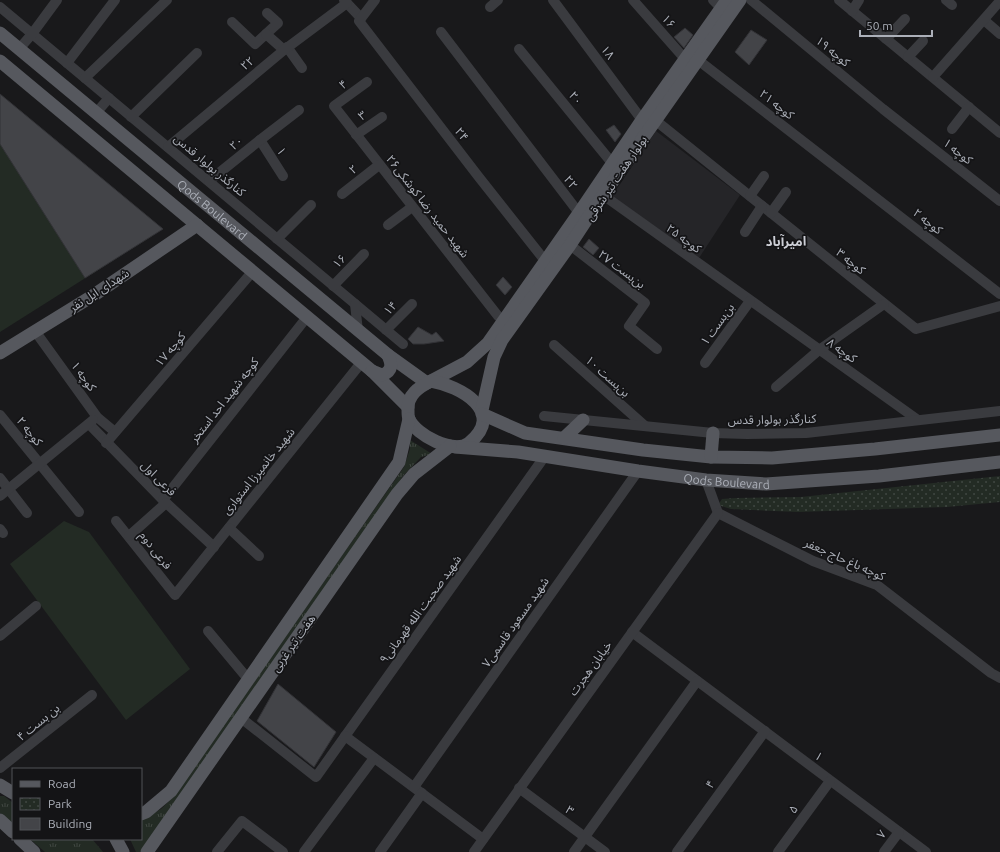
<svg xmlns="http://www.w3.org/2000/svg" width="1000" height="852" viewBox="0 0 1000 852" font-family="Ubuntu,'Noto Sans Arabic',sans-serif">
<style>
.built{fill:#252528}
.grass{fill:url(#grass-tufts)}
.park{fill:url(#park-dots)}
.garden{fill:#232b24}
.building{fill:#434448;stroke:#333337}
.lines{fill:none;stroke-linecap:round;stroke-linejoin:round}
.minor{stroke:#3a3b3f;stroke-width:10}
.major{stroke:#56585e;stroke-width:13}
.labels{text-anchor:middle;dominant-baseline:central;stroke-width:3.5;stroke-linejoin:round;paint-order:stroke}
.street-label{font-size:12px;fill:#acb0b9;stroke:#141416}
.neighbourhood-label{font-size:13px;font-weight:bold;fill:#cdcfd6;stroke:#141416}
</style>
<defs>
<pattern id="grass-tufts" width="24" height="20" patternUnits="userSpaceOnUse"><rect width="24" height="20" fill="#232b24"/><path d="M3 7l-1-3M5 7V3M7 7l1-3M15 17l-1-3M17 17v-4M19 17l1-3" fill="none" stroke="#404742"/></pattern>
<pattern id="park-dots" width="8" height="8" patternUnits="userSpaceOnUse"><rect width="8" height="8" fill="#232b24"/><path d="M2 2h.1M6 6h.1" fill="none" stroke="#404742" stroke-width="1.8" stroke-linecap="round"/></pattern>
</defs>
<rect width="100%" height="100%" fill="#19191b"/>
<polygon class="built" points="656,131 740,195 699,258 612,196"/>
<g class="grass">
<polygon points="410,440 432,454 421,457 403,476 364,534 140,852 136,852 130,839 141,839 141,820 161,809 173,797 404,467 410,449"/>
<polygon points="0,796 4,796 13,803 13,824 0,813"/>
<polygon points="30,839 92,839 103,852 45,852"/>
</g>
<polygon class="park" points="1000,476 1000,502 947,507 798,512 731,509 718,505 722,499 736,498 801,497"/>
<g class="garden">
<polygon points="0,94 163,229 0,332"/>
<polygon points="64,521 89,532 190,669 126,720 10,564"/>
</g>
<g class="building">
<polygon points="685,28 693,35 684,48 674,37"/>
<polygon points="751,30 767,40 749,65 735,52"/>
<polygon points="0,94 163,229 85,278 0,144"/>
<polygon points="614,125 621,134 615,142 606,130"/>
<polygon points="589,239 599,248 593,255 583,247"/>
<polygon points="503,277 512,287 505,295 496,285"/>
<polygon points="418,327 432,335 436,332 444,341 424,344 413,344 408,339"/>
<polygon points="278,684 336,732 314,767 257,721"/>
</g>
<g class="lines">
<g class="minor">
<polyline points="344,0 361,18"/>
<polyline points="375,0 359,21 478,176 546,262"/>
<polyline points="553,0 642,120"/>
<polyline points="633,0 685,59"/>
<polyline points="713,0 721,8"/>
<polyline points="751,0 883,109 1000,201"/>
<polyline points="839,0 1000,133"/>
<polyline points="946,0 952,5"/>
<polyline points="0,7 403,344"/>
<polyline points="490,7 498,0"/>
<polyline points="852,11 859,0"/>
<polyline points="984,20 1000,34"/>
<polyline points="232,22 255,44 278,23 267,13"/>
<polyline points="441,32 579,213"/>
<polyline points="266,34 284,50"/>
<polyline points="886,39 905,19"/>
<polyline points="287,47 302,68"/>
<polyline points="19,49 32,34 57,0"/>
<polyline points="519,49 612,163"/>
<polyline points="908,57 923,41"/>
<polyline points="698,60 1000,294"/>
<polyline points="67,63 115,0"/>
<polyline points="933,77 1000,1"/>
<polyline points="85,78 167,0"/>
<polyline points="367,82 334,106 498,316 504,321"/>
<polyline points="96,113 109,98"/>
<polyline points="131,117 197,53"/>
<polyline points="655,120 916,329 1000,306"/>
<polyline points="952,129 969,107"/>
<polyline points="356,135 382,117"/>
<polyline points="260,140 283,176"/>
<polyline points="168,147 284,50 347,3"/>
<polyline points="209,181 260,140 299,110"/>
<polyline points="342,194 379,165"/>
<polyline points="603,195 918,420"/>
<polyline points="750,196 764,176"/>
<polyline points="771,213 786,192"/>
<polyline points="388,225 412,207"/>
<polyline points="745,232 762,206"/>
<polyline points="277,239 311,205"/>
<polyline points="570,245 645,303 629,326 657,349"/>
<polyline points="333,286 364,254"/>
<polyline points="355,304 358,331"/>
<polyline points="386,330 412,304"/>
<polyline points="35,331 97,417 115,432"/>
<polyline points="554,345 645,426"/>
<polyline points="705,363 750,301"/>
<polyline points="776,387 819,350 884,304"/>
<polyline points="0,415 79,512"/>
<polyline points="544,416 713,433 747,434 806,433 1000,411"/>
<polyline points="89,424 163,500 214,547"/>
<polyline points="106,443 253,271"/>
<polyline points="0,478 27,513"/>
<polyline points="706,480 718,513 813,561 877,585 991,673 1000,678"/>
<polyline points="0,496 93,420"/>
<polyline points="163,500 307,317"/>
<polyline points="116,521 175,595 361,363"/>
<polyline points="229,528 259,556"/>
<polyline points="0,529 3,533"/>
<polyline points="129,536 166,503"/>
<polyline points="208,631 248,679"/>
<polyline points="632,632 926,852"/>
<polyline points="0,636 36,606"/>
<polyline points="241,718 316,777 545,456"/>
<polyline points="345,736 483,839"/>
<polyline points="0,768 92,695"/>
<polyline points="414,787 638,471"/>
<polyline points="519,788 605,852"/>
<polyline points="217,852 242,821 283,852"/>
<polyline points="304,852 374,758"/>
<polyline points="380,852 422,793"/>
<polyline points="474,852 718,513"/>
<polyline points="574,852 697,681"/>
<polyline points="677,852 765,731"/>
<polyline points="778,852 830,781"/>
<polyline points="884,852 899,832"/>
</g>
<g class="major">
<path id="s1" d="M0 33 388 355 427 383"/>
<polyline points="0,61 372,371 408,407"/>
<polyline points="0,353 94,295 197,225"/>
<path d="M372 371 382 375C393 371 392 364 388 355"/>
<polyline points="431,381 467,362 488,343 579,213 642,120 727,0"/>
<path d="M431 381C460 386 507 412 469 443 454 455 416 435 409 419 408 417 408 413 408 410 407 395 419 387 431 381Z"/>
<polyline points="482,410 494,357 502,340 570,245 603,195 740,0"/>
<polyline points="482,414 525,433 643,450 711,457 772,458 875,449 1000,435"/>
<polyline points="564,438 583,420"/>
<path id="s2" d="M455 447 518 452 638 471 706 480 766 484 879 476 1000 462"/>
<polyline points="711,457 713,433"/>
<polyline points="0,785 13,793"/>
<polyline points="141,814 146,812 171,791 399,462 409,419"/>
<polyline points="0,820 13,832"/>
<polyline points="20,839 34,852"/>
<polyline points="116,839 123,852"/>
<polyline points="147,852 397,494 414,474 450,446"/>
</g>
</g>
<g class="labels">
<g class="street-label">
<text transform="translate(669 21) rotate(49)">۱۶</text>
<text transform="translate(833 51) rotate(39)">کوچه ۱۹</text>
<text transform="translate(608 52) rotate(53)">۱۸</text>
<text transform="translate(247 63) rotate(-40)">۲۲</text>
<text transform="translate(343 84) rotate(-36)">۴</text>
<text transform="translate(576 98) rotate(51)">۲۰</text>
<text transform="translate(777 104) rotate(38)">کوچه ۲۱</text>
<text transform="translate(362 115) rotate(-35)">۳</text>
<text transform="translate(462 134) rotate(53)">۲۴</text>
<text transform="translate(236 143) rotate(-39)">۲۰</text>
<text transform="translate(282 151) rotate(57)">۱</text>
<text transform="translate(958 151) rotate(38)">کوچه ۱</text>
<text transform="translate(210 165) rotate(40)">کنارگذر بولوار قدس</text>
<text transform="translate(353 169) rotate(-38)">۲</text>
<text transform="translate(616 178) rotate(-56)">بولوار هفت تیر شرقی</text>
<text transform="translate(571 182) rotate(53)">۲۲</text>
<text transform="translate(428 206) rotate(52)">شهید حمید رضا کوشکی۲۶</text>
<text stroke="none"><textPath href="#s1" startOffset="276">Qods Boulevard</textPath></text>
<text transform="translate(928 221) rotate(38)">کوچه ۲</text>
<text transform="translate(684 238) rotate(36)">کوچه ۲۵</text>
<text transform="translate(339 261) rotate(-46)">۱۶</text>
<text transform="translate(851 261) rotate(39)">کوچه ۳</text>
<text transform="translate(622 269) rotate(37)">بن‌بست ۲۷</text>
<text transform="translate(99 290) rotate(-33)">شهدای ایل نفر</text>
<text transform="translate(390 308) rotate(-46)">۱۴</text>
<text transform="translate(717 324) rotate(-54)">بن‌بست ۱</text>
<text transform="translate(170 349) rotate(-50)">کوچه ۱۷</text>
<text transform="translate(842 350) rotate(35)">کوچه ۸</text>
<text transform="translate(84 376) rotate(54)">کوچه ۱</text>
<text transform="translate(608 376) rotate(42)">بن‌بست ۱۰</text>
<text transform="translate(224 400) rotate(-52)">کوچه شهید احد استخر</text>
<text transform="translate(772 419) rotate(-1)">کنارگذر بولوار قدس</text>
<text transform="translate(30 431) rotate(51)">کوچه ۲</text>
<text transform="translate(258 471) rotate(-51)">شهید خانمیرزا استواری</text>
<text transform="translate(159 478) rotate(45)">فرعی اول</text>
<text stroke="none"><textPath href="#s2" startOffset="274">Qods Boulevard</textPath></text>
<text transform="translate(156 550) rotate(52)">فرعی دوم</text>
<text transform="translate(845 559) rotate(24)">کوچه باغ حاج جعفر</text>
<text transform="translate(420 609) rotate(-54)">شهید صحبت الله قهرمانی۹</text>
<text transform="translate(515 622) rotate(-55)">شهید مسعود قاسمی۷</text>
<text transform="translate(293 643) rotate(-55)">هفت تیر غربی</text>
<text transform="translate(590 668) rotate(-54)">خیابان هجرت</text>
<text transform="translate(38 722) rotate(-39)">بن بست ۴</text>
<text transform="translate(819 756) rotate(37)">۱</text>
<text transform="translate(710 784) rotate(-54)">۴</text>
<text transform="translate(793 809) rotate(-54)">۵</text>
<text transform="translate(570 810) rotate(37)">۳</text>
<text transform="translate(881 834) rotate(-52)">۷</text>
</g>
<g class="neighbourhood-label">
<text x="786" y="241">امیرآباد</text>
</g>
</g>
<rect x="12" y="768" width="130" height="72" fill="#141416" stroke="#515257"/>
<rect x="20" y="781" width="20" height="6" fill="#56585e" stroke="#515257"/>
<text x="48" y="788" font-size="12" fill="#acb0b9">Road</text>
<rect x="20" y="798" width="20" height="12" fill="url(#park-dots)" stroke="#515257"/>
<text x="48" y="808" font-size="12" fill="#acb0b9">Park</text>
<rect x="20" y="818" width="20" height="12" fill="#434448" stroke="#515257"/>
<text x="48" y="828" font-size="12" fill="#acb0b9">Building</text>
<path d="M860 30v6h72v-6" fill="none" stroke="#acb0b9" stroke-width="2"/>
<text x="866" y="30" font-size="12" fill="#acb0b9" stroke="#141416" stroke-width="3" paint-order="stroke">50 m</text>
</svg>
